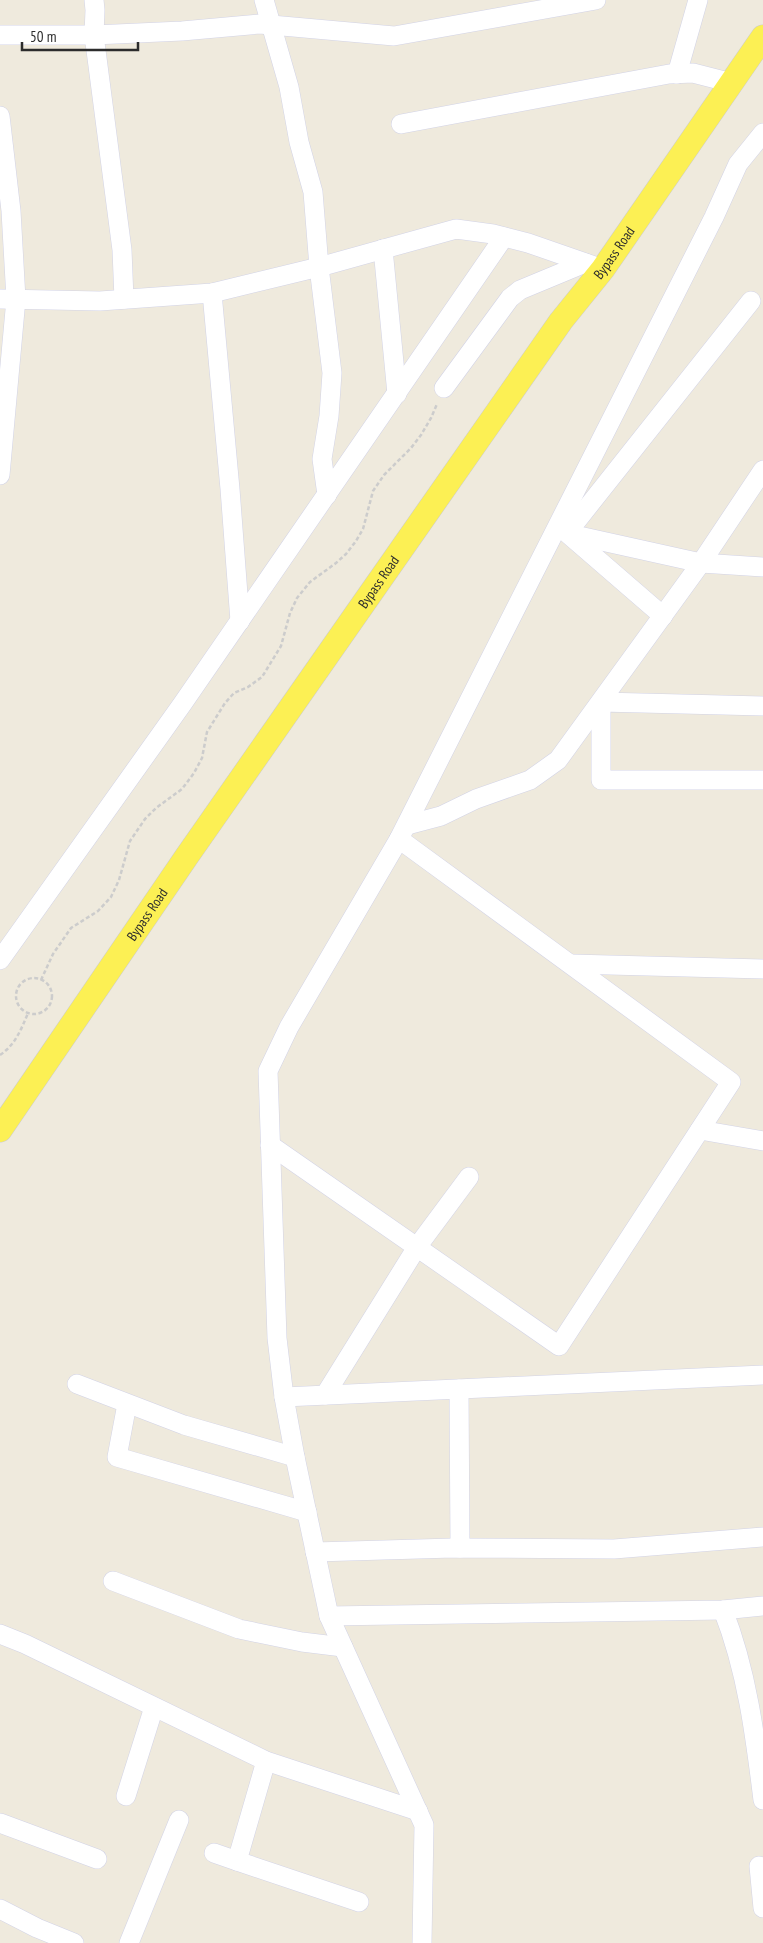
<svg xmlns="http://www.w3.org/2000/svg" width="763" height="1943" viewBox="0 0 763 1943" font-family="'PT Sans Narrow',sans-serif">
<style>
.lines{fill:none;stroke-linecap:round;stroke-linejoin:round}
.minor-casing{stroke:#d2d3e6;stroke-width:20}
.major-casing{stroke:#ccc;stroke-width:25}
.path{stroke:#ccc;stroke-width:2.5;stroke-dasharray:4 2.5;stroke-linecap:butt}
.minor{stroke:#fff;stroke-width:19}
.major{stroke:#fcf054;stroke-width:24}
.labels{text-anchor:middle;dominant-baseline:central;stroke-width:4.5;stroke-linejoin:round;paint-order:stroke}
.street-label{font-size:14px;fill:#2c2c2c;stroke:#fff}
</style>
<rect width="100%" height="100%" fill="#efeadd"/>
<g class="lines">
<g class="minor-casing">
<g id="minor">
<polyline points="94,0 95,10 94,35 122,250 124,299"/>
<polyline points="264,0 289,87 299,142 313,192 319,267 332,373 329,416 322,459 327,495"/>
<polyline points="0,35 94,35 182,31 260,24 394,36 596,0"/>
<polyline points="677,74 698,0"/>
<polyline points="0,116 11,211 16,299 0,475"/>
<polyline points="401,124 669,74 693,73 732,83"/>
<polyline points="383,249 397,394"/>
<polyline points="212,293 230,489 240,621"/>
<polyline points="0,299 100,301 212,293 319,267 456,229 493,234 528,243 603,269"/>
<polyline points="444,388 510,298 520,290 585,263"/>
<polyline points="570,534 701,563 763,567"/>
<polyline points="663,616 567,533 751,301"/>
<polyline points="763,706 601,702 601,780 763,780"/>
<polyline points="407,825 441,816 476,799 530,780 558,760 701,563 763,470"/>
<polyline points="0,960 183,703 504,237"/>
<polyline points="571,964 763,969"/>
<polyline points="700,1130 763,1141"/>
<polyline points="270,1145 559,1346 731,1082 399,839"/>
<polyline points="77,1384 184,1425 295,1457"/>
<polyline points="459,1389 460,1548"/>
<polyline points="325,1395 417,1247 469,1177"/>
<polyline points="284,1397 763,1375"/>
<polyline points="127,1404 117,1457 307,1512"/>
<polyline points="315,1552 453,1548 614,1549 763,1537"/>
<polyline points="113,1581 239,1629 302,1642 343,1647"/>
<path d="M723 1610C747 1671 755 1735 763 1800"/>
<polyline points="329,1616 723,1610 763,1606"/>
<polyline points="0,1634 25,1644 266,1761 418,1811"/>
<polyline points="266,1761 237,1861 359,1902"/>
<polyline points="126,1796 154,1707"/>
<polyline points="0,1823 97,1859"/>
<polyline points="214,1853 237,1861"/>
<polyline points="759,1866 763,1908"/>
<polyline points="0,1909 37,1928 74,1943"/>
<polyline points="129,1943 179,1820"/>
<polyline points="422,1943 424,1825 329,1616 295,1457 284,1397 277,1338 268,1071 289,1027 399,839 714,217 738,164 763,133"/>
</g>
</g>
<g class="major-casing">
<g id="major">
<path id="s1" d="M0 1130 187 856 561 321 603 269 763 37"/>
</g>
</g>
<g class="path">
<circle cx="34" cy="996" r="18"/>
<polyline points="41,980 53,954 71,928 98,911 111,897 119,880 130,841 145,819 156,808 182,789 194,773 202,758 207,732 225,703 234,693 248,687 262,677 281,646 290,613 297,598 310,582 336,563 346,554 356,541 363,529 373,491 384,475 411,448 421,435 431,418 437,404"/>
<path d="M0 1055C15 1045 21 1030 28 1013"/>
</g>
<use href="#minor" class="minor"/>
<use href="#major" class="major"/>
</g>
<g class="labels">
<g class="street-label">
<text stroke="none"><textPath href="#s1" startOffset="1071">Bypass Road</textPath></text>
<text stroke="none"><textPath href="#s1" startOffset="666">Bypass Road</textPath></text>
<text stroke="none"><textPath href="#s1" startOffset="261">Bypass Road</textPath></text>
</g>
</g>
<path d="M22 42v8h116v-8" fill="none" stroke="#2c2c2c" stroke-width="2.5"/>
<text x="30" y="42" font-size="15" fill="#2c2c2c" stroke="#ffffff" stroke-width="4" paint-order="stroke">50 m</text>
</svg>
